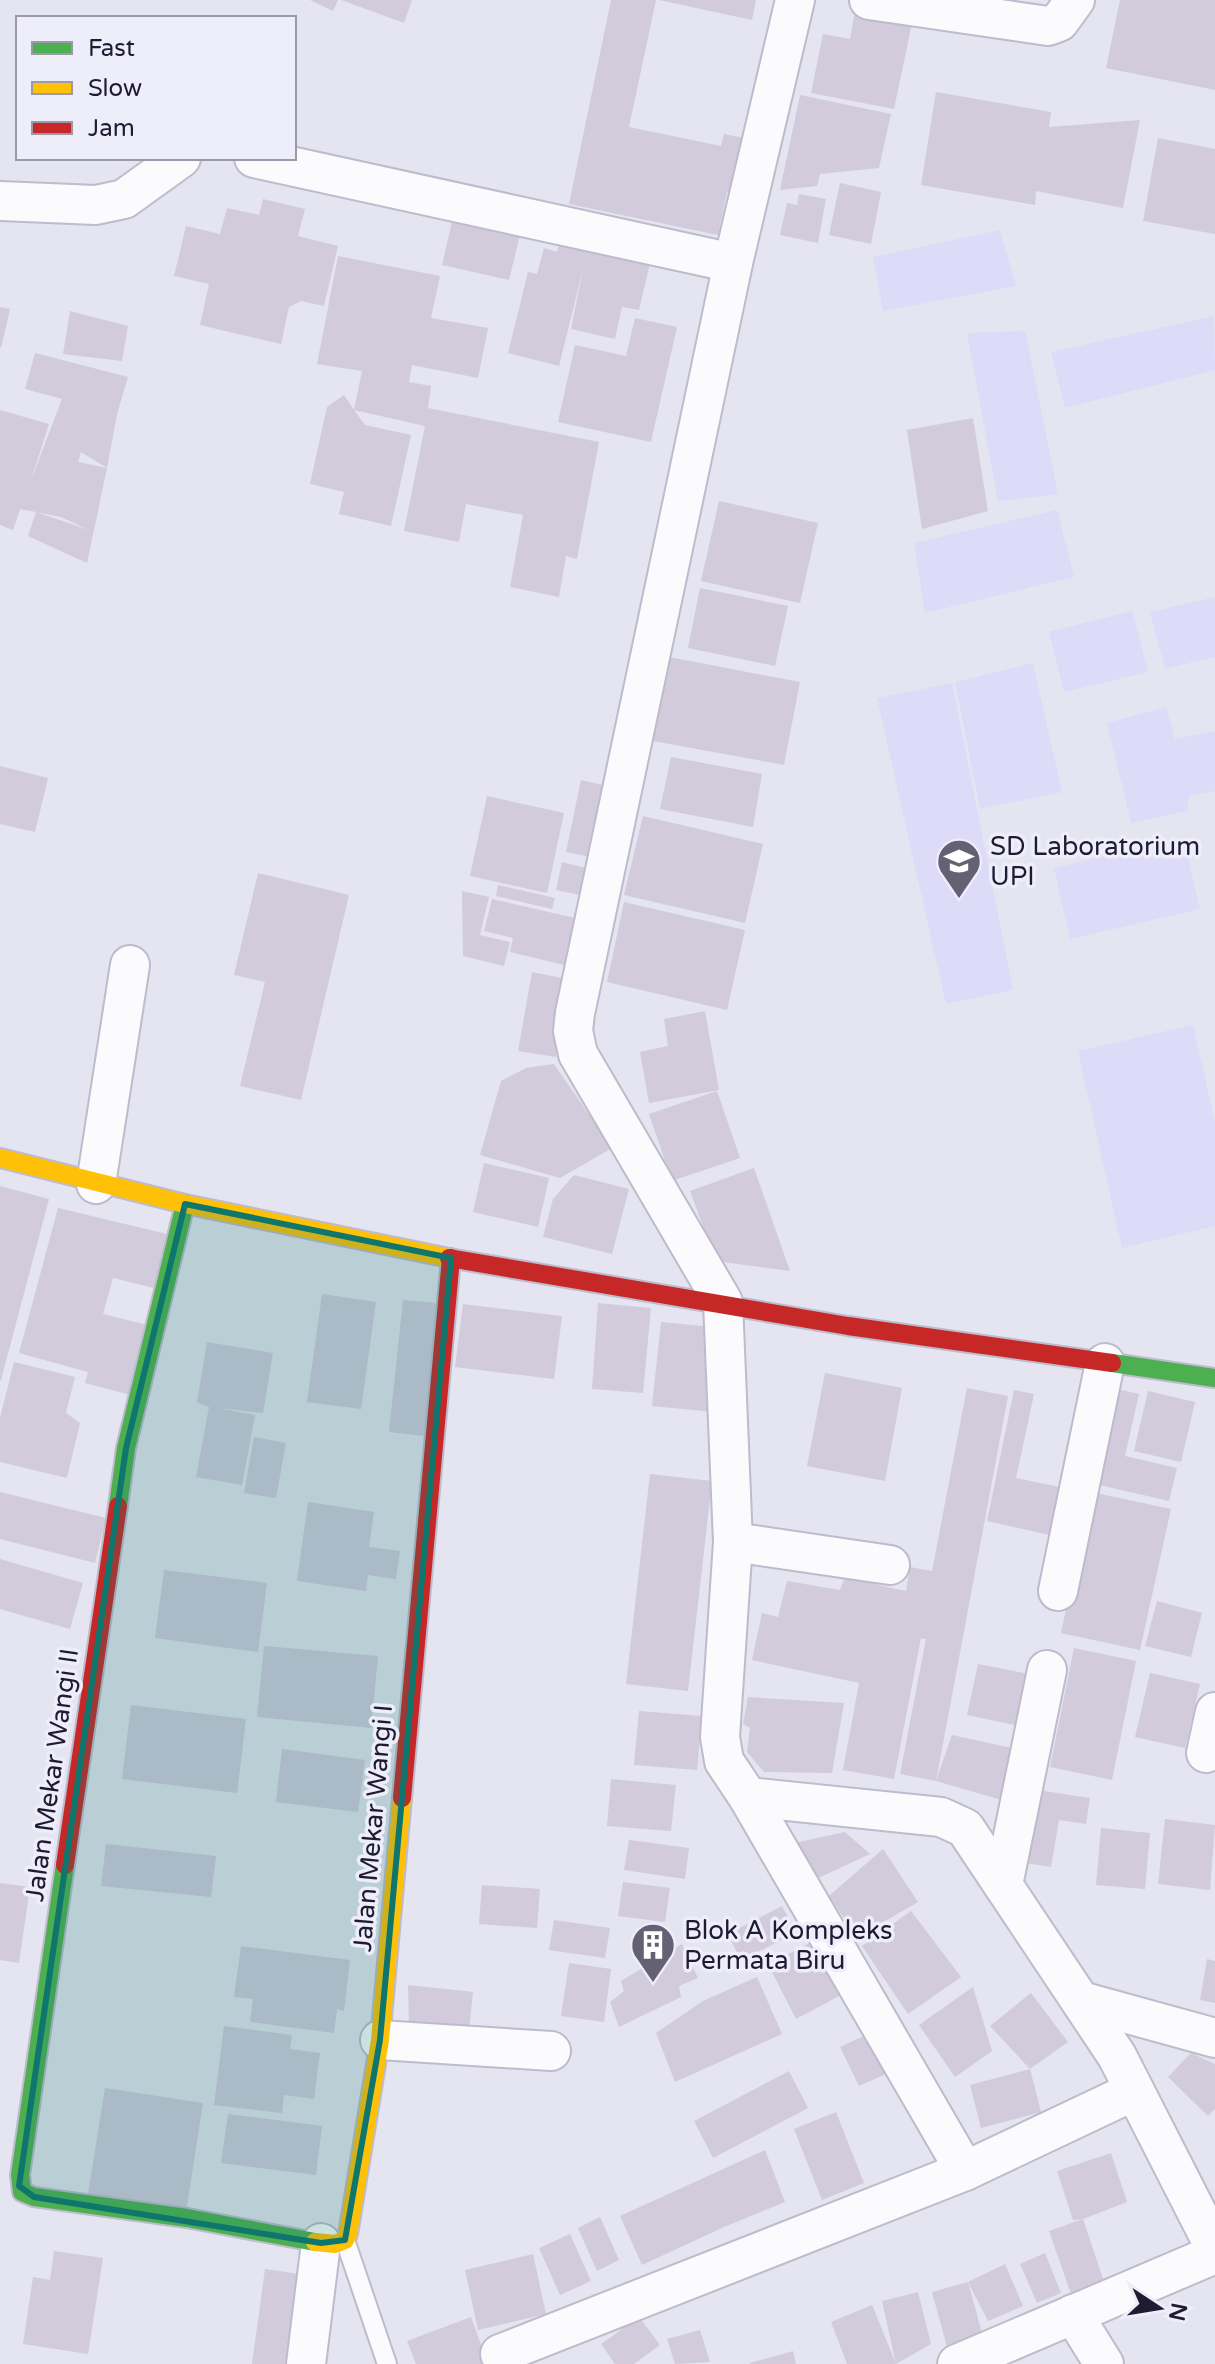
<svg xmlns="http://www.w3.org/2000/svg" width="1215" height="2364" viewBox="0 0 1215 2364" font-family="'Varela Round',sans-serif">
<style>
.built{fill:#dddbf8}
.building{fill:#d1cbdc}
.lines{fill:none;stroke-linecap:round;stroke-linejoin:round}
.lane-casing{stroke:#bdbbcc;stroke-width:22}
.street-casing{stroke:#bdbbcc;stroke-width:42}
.fast-casing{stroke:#bdbbcc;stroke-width:22}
.slow-casing{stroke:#bdbbcc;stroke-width:22}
.jam-casing{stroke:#bdbbcc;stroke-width:22}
.lane{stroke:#fbfbfd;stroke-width:18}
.street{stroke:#fbfbfd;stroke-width:38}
.fast{stroke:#4caf50;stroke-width:18}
.slow{stroke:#ffc107;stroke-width:18}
.jam{stroke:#c62828;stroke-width:18}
.marked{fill:#0f766e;fill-opacity:0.2;stroke:#0f766e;stroke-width:6;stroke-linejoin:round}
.labels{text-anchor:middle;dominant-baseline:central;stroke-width:7;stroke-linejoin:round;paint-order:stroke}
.poi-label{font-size:26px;fill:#1e1b32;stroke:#eeedfa;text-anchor:start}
.street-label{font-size:26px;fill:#1e1b32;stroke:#eeedfa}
</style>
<rect width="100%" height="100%" fill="#e5e4f1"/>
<g class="built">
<polygon points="1000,230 1016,286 883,311 873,257"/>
<polygon points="1214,316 1215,370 1065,408 1051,352"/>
<polygon points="1025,331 1058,494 998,501 967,333"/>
<polygon points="1057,510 1074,577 925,613 914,543"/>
<polygon points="1215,597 1215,657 1165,669 1150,612"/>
<polygon points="1132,611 1148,672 1064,692 1049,632"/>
<polygon points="1033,663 1062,792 980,809 955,682"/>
<polygon points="952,683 1013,990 946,1004 877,698"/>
<polygon points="1166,707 1175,739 1215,731 1215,791 1189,796 1187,811 1131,823 1107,723"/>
<polygon points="1183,837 1200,909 1070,939 1054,868"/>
<polygon points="1193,1025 1215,1122 1215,1226 1122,1248 1078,1051"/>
</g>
<g class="building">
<polygon points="310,0 338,0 333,11"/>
<polygon points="341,0 412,0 404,23"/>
<polygon points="611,0 656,0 629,127 721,146 724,134 754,140 743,196 727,192 718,235 569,204"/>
<polygon points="659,0 756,0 752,20"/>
<polygon points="1120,0 1215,0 1215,90 1106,68"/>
<polygon points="855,12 912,23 894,109 811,93 823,34 850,39"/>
<polygon points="936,92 1051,112 1049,127 1140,120 1123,208 1036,191 1035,205 921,185"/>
<polygon points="800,95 891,114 879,168 820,174 817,186 780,190"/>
<polygon points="1158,138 1215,149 1215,234 1143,221"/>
<polygon points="840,183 881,192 871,244 829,235"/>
<polygon points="799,194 826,199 818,243 780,235 787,203 797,205"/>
<polygon points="263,199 305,209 298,236 338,246 324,306 301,301 289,307 281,344 200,325 209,284 174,276 186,226 220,234 227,208 259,215"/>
<polygon points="454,213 521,230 509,280 442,265"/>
<polygon points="560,241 653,251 639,310 622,307 615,339 571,329 583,269 559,366 508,353 528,272 537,274 544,248 557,252"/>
<polygon points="338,256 440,276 431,318 488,328 478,378 412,365 409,382 431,386 428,408 599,442 577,559 566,556 559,597 510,587 523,515 466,504 459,542 404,531 425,426 354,410 365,425 411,435 391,526 339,514 344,492 310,484 327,407 344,395 354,410 362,371 317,364"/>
<polygon points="0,307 10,309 1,348 0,347"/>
<polygon points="70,311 128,326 122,361 63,354"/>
<polygon points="635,318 677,327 651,442 558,422 575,345 626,356"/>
<polygon points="35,353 128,377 117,414 107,468 81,452 78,462 107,468 87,563 28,536 36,512 89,530 61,517 36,512 20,509 13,530 0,525 0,410 49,424 30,483 62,399 25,389"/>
<polygon points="973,418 988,511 922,529 907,430"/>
<polygon points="719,501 818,523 800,603 701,581"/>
<polygon points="700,588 788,606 775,666 688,648"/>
<polygon points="669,657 800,682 784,765 653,741"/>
<polygon points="671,757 762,774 753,827 660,809"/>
<polygon points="0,766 48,778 35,832 0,824"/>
<polygon points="581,780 607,786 596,858 566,852"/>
<polygon points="487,796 564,813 547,893 470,876"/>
<polygon points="643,816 763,844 745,923 624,895"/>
<polygon points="562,862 590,869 584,896 556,890"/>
<polygon points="258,873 349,895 301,1100 240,1086 265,982 234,975"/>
<polygon points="498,885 555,898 552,909 496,896"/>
<polygon points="462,891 489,897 480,935 510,942 504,966 463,956"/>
<polygon points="492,899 575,918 564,965 510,952 513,938 484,931"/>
<polygon points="624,902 745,930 727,1010 607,982"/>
<polygon points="532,972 571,980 556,1057 518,1051"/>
<polygon points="705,1011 719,1090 649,1103 640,1052 668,1046 664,1019"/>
<polygon points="554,1064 612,1148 560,1178 480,1155 501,1081 526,1068"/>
<polygon points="717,1091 740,1158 672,1181 649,1114"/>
<polygon points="484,1163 549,1178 538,1227 473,1212"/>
<polygon points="754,1168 790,1271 716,1261 690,1191"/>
<polygon points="574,1175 629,1189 612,1254 543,1237 553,1199"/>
<polygon points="0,1186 49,1199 1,1380 0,1380"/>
<polygon points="58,1208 167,1234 154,1288 113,1278 103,1314 152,1326 135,1396 85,1383 88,1372 19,1353"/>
<polygon points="322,1294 376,1302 361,1409 307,1402"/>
<polygon points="403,1300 437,1303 424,1436 389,1432"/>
<polygon points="598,1303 651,1308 643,1393 592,1389"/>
<polygon points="463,1304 562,1316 554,1379 455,1367"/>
<polygon points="661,1322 723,1328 714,1412 652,1406"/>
<polygon points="207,1342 273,1353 263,1413 219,1408 255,1415 242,1485 196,1477 209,1407 197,1402"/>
<polygon points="14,1362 75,1377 66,1413 80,1423 67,1478 0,1462 0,1418"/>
<polygon points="825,1373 902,1388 885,1481 807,1466"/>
<polygon points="1103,1386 1139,1394 1125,1456 1177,1468 1169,1501 1095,1484"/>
<polygon points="967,1388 1008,1396 936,1781 900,1774 926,1639 921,1638 894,1779 843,1770 859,1683 752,1660 762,1613 778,1617 787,1581 840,1590 848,1568 881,1572 878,1585 906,1591 910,1567 932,1571"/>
<polygon points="1014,1390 1034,1394 1016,1478 1064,1488 1054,1536 987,1521"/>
<polygon points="1148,1391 1195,1402 1181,1462 1134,1451"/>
<polygon points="254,1437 286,1443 276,1498 244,1493"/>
<polygon points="650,1474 712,1481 688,1691 626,1684"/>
<polygon points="0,1492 106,1518 95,1563 0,1539"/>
<polygon points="1091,1492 1171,1509 1140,1650 1061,1633"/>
<polygon points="308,1502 374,1512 369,1547 400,1551 396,1579 368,1575 366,1591 297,1581"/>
<polygon points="0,1559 83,1583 70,1629 0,1609"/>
<polygon points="164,1570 267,1583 258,1652 155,1638"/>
<polygon points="1157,1601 1202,1613 1191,1657 1145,1646"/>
<polygon points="264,1646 378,1656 371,1728 257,1717"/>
<polygon points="1074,1648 1136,1661 1112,1780 1050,1767"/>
<polygon points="978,1664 1034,1675 1024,1727 967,1715"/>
<polygon points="1150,1673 1200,1684 1185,1748 1135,1737"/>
<polygon points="748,1697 844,1703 832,1773 764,1772 747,1752 750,1728 743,1724"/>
<polygon points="131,1705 246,1719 237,1793 122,1779"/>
<polygon points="639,1711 702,1716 697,1770 634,1765"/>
<polygon points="952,1735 1016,1749 1005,1801 936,1781"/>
<polygon points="282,1749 365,1760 358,1812 276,1802"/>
<polygon points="611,1779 676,1785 671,1831 607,1826"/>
<polygon points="1031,1789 1090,1798 1086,1824 1059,1820 1051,1867 1020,1862"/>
<polygon points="1165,1819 1215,1825 1210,1890 1158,1884"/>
<polygon points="1101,1828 1150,1833 1145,1889 1096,1885"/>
<polygon points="845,1832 870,1854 812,1881 794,1843"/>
<polygon points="629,1840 689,1848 685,1879 624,1870"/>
<polygon points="106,1844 216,1856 211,1897 101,1886"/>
<polygon points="883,1849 918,1902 857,1937 829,1896"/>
<polygon points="623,1882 670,1888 665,1922 618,1916"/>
<polygon points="0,1883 30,1887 19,1963 0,1960"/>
<polygon points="482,1885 540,1889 537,1928 479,1924"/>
<polygon points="782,1906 796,1932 741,1961 728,1934"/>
<polygon points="911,1911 961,1977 908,2014 862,1946"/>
<polygon points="554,1920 610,1928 605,1958 549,1950"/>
<polygon points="812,1942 839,1996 796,2019 768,1964"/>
<polygon points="682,1944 698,1978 679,1986 681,1997 619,2027 610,2002 624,1991 621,1981"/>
<polygon points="241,1946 350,1960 344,2011 337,2009 334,2033 250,2022 253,1999 234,1997"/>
<polygon points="1207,1959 1215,1961 1215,2003 1200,2000"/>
<polygon points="569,1963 611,1969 604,2022 561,2016"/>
<polygon points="757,1977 782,2034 675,2082 656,2033 703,2001"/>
<polygon points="408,1985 473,1992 468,2041 409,2029"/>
<polygon points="973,1987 992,2051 955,2077 919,2025"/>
<polygon points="1031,1993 1068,2042 1030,2069 990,2026"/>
<polygon points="224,2026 292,2035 290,2049 320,2053 314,2099 284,2095 282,2113 214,2105"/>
<polygon points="868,2034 886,2074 859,2086 840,2047"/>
<polygon points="1191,2053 1215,2064 1215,2109 1208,2116 1168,2077"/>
<polygon points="1030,2069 1041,2112 981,2128 970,2085"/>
<polygon points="789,2071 808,2108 713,2158 694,2121"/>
<polygon points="105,2088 203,2103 186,2212 88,2194"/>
<polygon points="836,2112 864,2183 822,2200 794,2129"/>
<polygon points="228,2114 322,2126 316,2175 221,2163"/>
<polygon points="765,2150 785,2202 724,2227 642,2265 620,2216"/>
<polygon points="1111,2153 1127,2202 1083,2219 1073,2220 1057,2171"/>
<polygon points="600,2217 619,2260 597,2271 578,2228"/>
<polygon points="1083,2219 1105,2285 1072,2297 1049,2231"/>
<polygon points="570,2234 591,2281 560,2295 539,2248"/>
<polygon points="54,2251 103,2258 88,2354 23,2344 33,2277 50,2280"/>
<polygon points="1045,2253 1061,2293 1037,2303 1020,2264"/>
<polygon points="533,2254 546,2314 478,2330 465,2270"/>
<polygon points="1005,2264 1023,2306 988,2321 968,2282 983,2337 947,2347 932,2292 968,2282"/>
<polygon points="265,2269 313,2276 299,2364 252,2364"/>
<polygon points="918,2292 931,2344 896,2364 882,2301"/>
<polygon points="872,2305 896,2364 847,2364 831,2322"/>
<polygon points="471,2317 488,2364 416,2364 407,2341"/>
<polygon points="639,2317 660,2345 634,2364 615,2364 601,2344"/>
<polygon points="700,2330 710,2362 675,2364 667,2339"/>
<polygon points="793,2351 796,2364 750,2364 750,2363"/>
</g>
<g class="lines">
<g class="lane-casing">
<polyline id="lane" points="345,2240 387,2364"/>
</g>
<g class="street-casing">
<g id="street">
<polyline points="869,0 1048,26 1059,22 1075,0"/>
<polyline points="254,158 733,263 795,0"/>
<polyline points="0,201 96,205 124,199 181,158"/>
<polyline points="733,263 575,1013 573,1031 578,1054 723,1302 733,1542 720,1737 724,1761 748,1797 941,1817 965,1828 1117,2056 1215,2248"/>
<polyline points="96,1184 130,965"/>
<polyline points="733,1542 890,1565"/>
<polyline points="1058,1591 1105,1363"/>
<polyline points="1206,1753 1215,1712"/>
<polyline points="748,1797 965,2171"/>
<polyline points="1003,1885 1047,1670"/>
<polyline points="1081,2001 1215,2038"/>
<polyline points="380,2040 551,2051"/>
<polyline points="1073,2314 1104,2364"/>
<polyline points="500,2354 965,2171 1134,2091"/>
<polyline points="306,2364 321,2243"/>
<polyline points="957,2364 1215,2254"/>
</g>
</g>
<g class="fast-casing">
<g id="fast">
<polyline points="1112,1363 1215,1378"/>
<polyline points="118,1506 126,1448 185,1204"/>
<polyline points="65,1865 20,2175 22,2192 34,2197 187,2218 315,2242"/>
</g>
</g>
<g class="slow-casing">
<g id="slow">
<polyline points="0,1158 185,1204 449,1258"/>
<polyline points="315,2242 335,2244 345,2240 348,2234 380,2040 402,1798"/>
</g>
</g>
<g class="jam-casing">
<g id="jam">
<polyline points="449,1258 848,1326 1112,1363"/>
<polyline points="402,1798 451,1258"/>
<polyline points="65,1865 118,1506"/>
</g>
</g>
<use href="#lane" class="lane"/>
<use href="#street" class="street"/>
<use href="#fast" class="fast"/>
<use href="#slow" class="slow"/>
<use href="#jam" class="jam"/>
</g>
<path class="marked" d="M185 1204 451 1258 380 2040 345 2240 321 2243 34 2197 19 2186 126 1448Z"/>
<defs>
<g id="school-pin" transform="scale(2.3)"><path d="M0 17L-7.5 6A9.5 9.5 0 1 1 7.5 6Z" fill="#646175" stroke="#eeedfa"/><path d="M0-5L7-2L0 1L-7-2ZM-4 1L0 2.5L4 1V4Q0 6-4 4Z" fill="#fff"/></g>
<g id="building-pin" transform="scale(2.3)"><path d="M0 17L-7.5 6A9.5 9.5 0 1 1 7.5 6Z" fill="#646175" stroke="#eeedfa"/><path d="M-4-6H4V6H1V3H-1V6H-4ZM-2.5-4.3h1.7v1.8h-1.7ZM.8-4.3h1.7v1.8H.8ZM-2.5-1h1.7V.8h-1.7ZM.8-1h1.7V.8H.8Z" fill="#fff"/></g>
</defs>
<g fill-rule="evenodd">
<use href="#school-pin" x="959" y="861"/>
<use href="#building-pin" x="653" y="1945"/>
</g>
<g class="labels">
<g class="poi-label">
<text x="990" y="846">SD Laboratorium<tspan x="990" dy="30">UPI</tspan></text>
<text x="684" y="1930">Blok A Kompleks<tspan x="684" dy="30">Permata Biru</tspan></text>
</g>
<g class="street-label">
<text transform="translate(52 1775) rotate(-82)">Jalan Mekar Wangi II</text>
<text transform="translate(373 1828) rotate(-85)">Jalan Mekar Wangi I</text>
</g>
</g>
<rect x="16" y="16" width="280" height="144" fill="#eeedfa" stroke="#9b99aa" stroke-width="2"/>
<rect x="32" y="42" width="40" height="12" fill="#4caf50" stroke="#9b99aa" stroke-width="2"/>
<text x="88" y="56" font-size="24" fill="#1e1b32">Fast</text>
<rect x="32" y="82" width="40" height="12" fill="#ffc107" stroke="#9b99aa" stroke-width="2"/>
<text x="88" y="96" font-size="24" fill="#1e1b32">Slow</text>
<rect x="32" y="122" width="40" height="12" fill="#c62828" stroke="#9b99aa" stroke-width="2"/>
<text x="88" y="136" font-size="24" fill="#1e1b32">Jam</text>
<g transform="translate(1159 2308) rotate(102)" stroke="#eeedfa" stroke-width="6" paint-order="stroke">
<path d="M0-6L14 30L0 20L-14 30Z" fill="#1e1b32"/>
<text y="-12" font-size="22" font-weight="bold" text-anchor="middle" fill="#1e1b32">N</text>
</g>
</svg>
